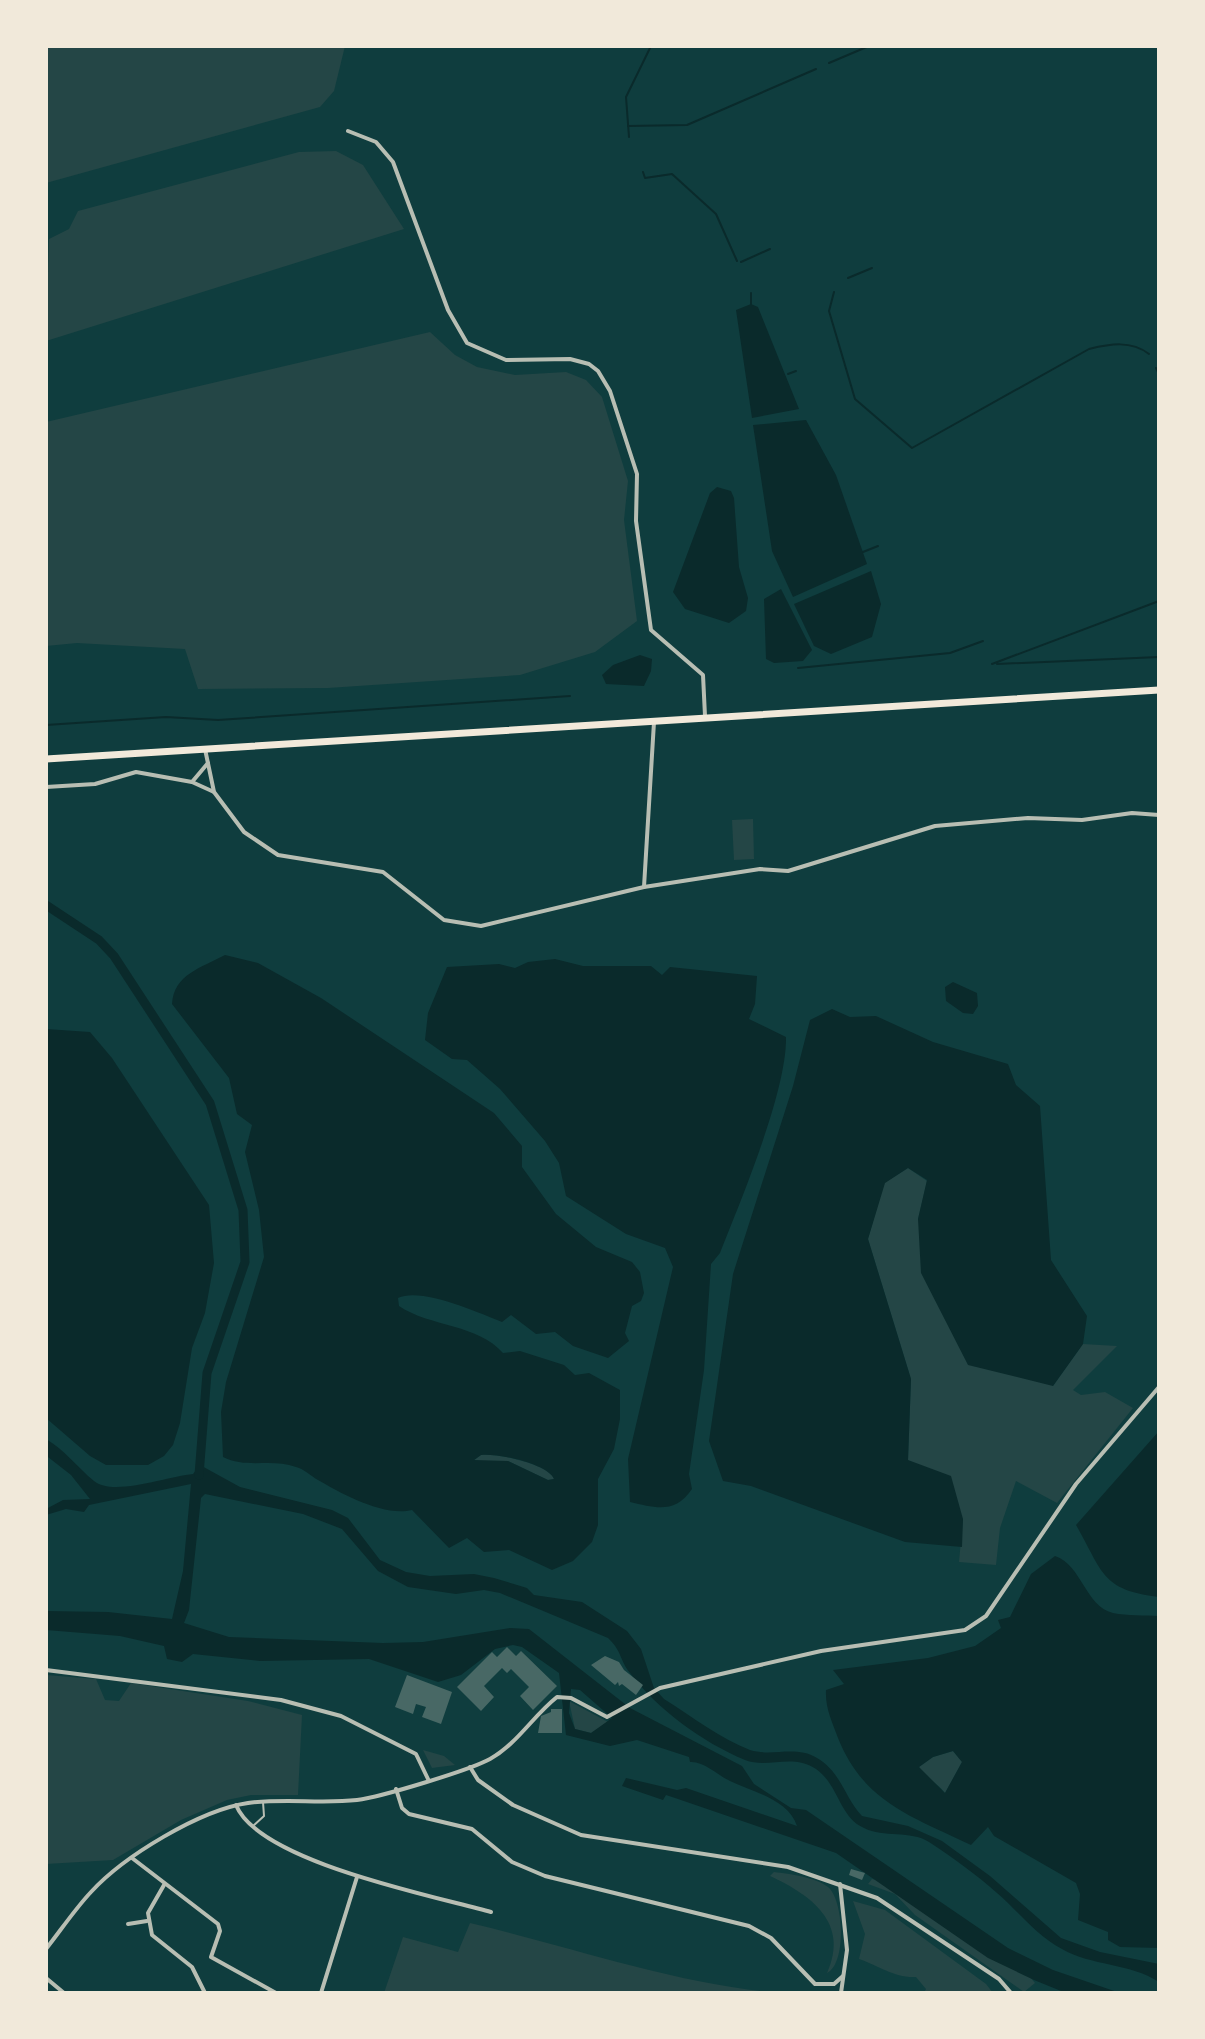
<svg xmlns="http://www.w3.org/2000/svg" width="1205" height="2039" viewBox="0 0 1205 2039" font-family="'Exo 2',sans-serif">
<style>
.green{fill:#244646}
.water{fill:#0a2a2b;fill-rule:evenodd}
.lines{fill:none;stroke-linecap:round;stroke-linejoin:round}
.stream{stroke:#0a2a2b;stroke-width:2}
.canal{stroke:#0a2a2b;stroke-width:9}
.building{fill:#486865}
.service{stroke:#b8beb3;stroke-width:2}
.minor{stroke:#b8beb3;stroke-width:4}
.primary{stroke:#f1e9da;stroke-width:7}
</style>
<rect width="100%" height="100%" fill="#0f3d3e"/>
<g class="green">
<polygon points="46,46 345,46 334,91 320,107 46,183"/>
<polygon points="336,151 363,165 404,229 46,341 49,239 69,229 78,211 299,152"/>
<polygon points="430,332 455,355 477,367 515,375 566,372 586,380 602,397 628,481 624,520 637,621 595,652 520,675 328,688 198,689 185,649 77,643 46,646 46,422"/>
<polygon points="753,819 754,859 734,860 732,820"/>
<polygon points="908,1168 927,1181 918,1219 1053,1386 1083,1344 1117,1346 1073,1390 1081,1395 1105,1392 1133,1408 1057,1503 1016,1481 1000,1528 996,1565 959,1562 963,1519 908,1460 911,1379 868,1239 884,1183"/>
<path d="M481 1455C497 1453 549 1464 554 1479L548 1480 508 1461H473Z"/>
<polygon points="46,1675 96,1679 105,1700 119,1701 131,1683 248,1701 302,1715 298,1795 251,1795 227,1800 181,1820 113,1860 46,1864"/>
<polygon points="569,1701 608,1722 591,1733 575,1729"/>
<polygon points="423,1750 444,1756 455,1765 432,1768"/>
<path d="M953 1751 962 1762 945 1793C937 1782 924 1778 919 1767L933 1757Z"/>
<path d="M774 1872C790 1874 815 1877 828 1887 844 1900 847 1964 827 1973 850 1923 811 1895 770 1876Z"/>
<polygon points="872,1879 905,1887 1019,1964 1035,1983 1024,1992 915,1915 895,1894 868,1884"/>
<path d="M853 1901 885 1910 986 1984 993 1993H924L926 1989 916 1977C894 1978 880 1966 859 1959L865 1934Z"/>
<path d="M470 1923C572 1947 675 1984 780 1993H384L403 1937 458 1952Z"/>
</g>
<g class="water">
<polygon points="751,304 758,307 799,409 752,418 736,310"/>
<polygon points="806,420 836,475 867,564 793,597 772,551 753,425"/>
<polygon points="717,487 731,491 734,498 739,567 748,598 746,611 729,623 685,609 673,592 710,493"/>
<polygon points="871,571 881,604 872,637 831,654 814,646 794,604"/>
<polygon points="781,589 812,650 803,661 774,663 766,659 764,599"/>
<polygon points="640,655 652,659 651,671 644,686 606,684 602,675 613,665"/>
<path d="M225 955 258 963 321 998 494 1113 522 1146V1167L556 1214 596 1247 632 1262 640 1272 644 1293 641 1301 632 1306 625 1333 629 1341 608 1358 573 1346 555 1332 536 1334 511 1315 502 1322C477 1312 421 1287 398 1298L399 1306C430 1327 478 1324 503 1353L520 1351 564 1365 575 1375 589 1373 620 1390V1419L614 1449 598 1479V1525L592 1542 573 1561 552 1570 509 1550 484 1552 467 1538 449 1548 412 1510C384 1517 342 1494 318 1480 311 1476 304 1469 296 1467 272 1458 246 1469 223 1457L221 1412 226 1382 264 1257 259 1210 245 1152 252 1125 237 1114 229 1078 172 1004C174 974 201 968 225 955ZM481 1455C498 1453 548 1464 554 1479L548 1480 508 1461 474 1460Z"/>
<path d="M555 959 583 966H651L662 975 670 967 757 976 755 1004 749 1019 786 1037C787 1091 741 1200 720 1253L711 1264 704 1370 689 1474 692 1489C675 1514 656 1508 630 1502L628 1459 673 1267 665 1248 626 1234 566 1196 559 1163 545 1141 500 1089 467 1060 452 1059 425 1040 428 1013 447 967 499 964 515 968 528 962Z"/>
<polygon points="953,982 977,993 978,1006 973,1014 963,1013 946,1001 945,987"/>
<polygon points="832,1009 850,1017 876,1016 933,1042 1008,1064 1016,1085 1040,1106 1051,1260 1087,1316 1083,1344 1053,1386 968,1365 921,1273 918,1219 927,1180 908,1168 885,1183 868,1239 911,1379 908,1460 951,1476 963,1519 962,1547 905,1542 751,1486 723,1481 709,1441 733,1274 793,1086 810,1020"/>
<polygon points="46,1029 90,1032 112,1058 209,1205 214,1263 205,1313 192,1348 180,1423 173,1445 164,1456 148,1465 106,1465 90,1456 46,1418"/>
<path d="M1159 1431V1597C1101 1590 1103 1572 1076 1525Z"/>
<path d="M46 1439C65 1450 77 1467 94 1481 113 1497 168 1476 193 1474L200 1465 240 1487 332 1510 348 1518 380 1560 406 1572 430 1576 474 1574 494 1578 527 1588 534 1595 582 1602 627 1631 641 1649 654 1688 664 1699C691 1716 721 1739 750 1750 772 1757 796 1745 817 1758 842 1773 844 1797 862 1816L908 1826 942 1841 990 1876 1061 1938 1100 1952 1159 1964V1982C1130 1963 1091 1966 1062 1949 1036 1935 1019 1912 997 1893 977 1875 952 1857 929 1842 910 1830 884 1838 864 1828 839 1817 839 1785 816 1769 792 1753 768 1769 745 1760 702 1742 657 1709 630 1673 620 1661 622 1651 608 1638L500 1593 484 1590 456 1594 408 1587 378 1571 342 1529 303 1514 205 1494 201 1498 189 1610 184 1623 229 1637 383 1643 423 1642 510 1628 529 1629 630 1708 742 1766 754 1784 791 1808 806 1810 1008 1948 1053 1970 1120 1993H1066L1034 1980 988 1958 836 1853 678 1799 666 1795 663 1800 622 1786 626 1778 677 1790 686 1788 797 1826C788 1799 753 1792 730 1781 717 1775 704 1761 690 1762L689 1757 637 1740 610 1746 566 1735 559 1673 522 1647 513 1645 495 1649 461 1675 438 1682 369 1659 260 1661 193 1654 182 1662 167 1659 164 1646 120 1636 46 1630V1611L108 1612 172 1619 183 1571 191 1484 89 1505 84 1512 66 1509 46 1515V1509L63 1500 90 1499 71 1475 48 1457ZM571 1689 580 1690 612 1718 591 1733 575 1729 569 1713Z"/>
<path d="M1055 1556C1082 1565 1085 1606 1113 1613 1127 1616 1145 1615 1159 1616V1948L1120 1947 1108 1940V1932L1078 1920 1080 1894 1076 1883 994 1836 988 1827 971 1845C913 1817 864 1803 838 1738 832 1721 825 1708 826 1690L844 1684 833 1670 928 1658 975 1646 1001 1628 998 1620 1010 1617 1031 1574ZM953 1751 962 1762 945 1793 919 1767 933 1757Z"/>
</g>
<g class="lines">
<g class="stream">
<polyline points="829,63 869,46"/>
<polyline points="628,126 687,125 816,69"/>
<polyline points="629,137 626,97 651,46"/>
<polyline points="643,172 645,178 672,174 716,214 737,261"/>
<polyline points="741,262 770,249"/>
<polyline points="848,278 872,268"/>
<path d="M834 292 829 311 855 399 912 448 1089 349C1110 344 1131 340 1149 354"/>
<polyline points="751,293 751,304"/>
<polyline points="1156,368 1159,374"/>
<polyline points="788,374 796,371"/>
<polyline points="863,552 878,546"/>
<polyline points="992,664 1159,601"/>
<polyline points="997,664 1159,657"/>
<polyline points="798,668 950,653 983,641"/>
<polyline points="46,725 166,717 218,720 570,696"/>
</g>
<polyline class="canal" points="46,905 99,940 114,956 210,1103 243,1210 245,1262 207,1373 199,1475"/>
</g>
<g class="building">
<polygon points="507,1647 516,1656 521,1651 557,1686 533,1710 520,1696 529,1687 511,1669 507,1673 502,1668 484,1686 494,1697 481,1711 457,1687 492,1652 497,1657"/>
<polygon points="605,1656 619,1662 624,1670 643,1685 636,1695 622,1684 619,1686 618,1682 615,1685 591,1665"/>
<polygon points="407,1675 452,1692 441,1724 422,1717 426,1707 416,1704 413,1714 395,1707"/>
<polygon points="551,1709 562,1709 562,1733 538,1733 541,1716 551,1712"/>
<polygon points="851,1869 865,1873 862,1880 849,1875"/>
</g>
<g class="lines">
<polyline class="service" points="253,1826 264,1816 263,1802"/>
<g class="minor">
<polyline points="348,131 376,142 393,162 448,310 467,343 506,360 570,359 589,364 598,371 610,391 637,474 636,521 651,630 703,675 705,716"/>
<polyline points="205,749 214,792 244,832 278,855 383,872 444,920 481,926 644,887 760,869 788,871 935,826 1028,818 1082,820 1132,813 1159,815"/>
<polyline points="192,782 208,763"/>
<polyline points="46,787 95,784 136,772 192,782 214,792"/>
<polyline points="644,887 654,722"/>
<polyline points="46,1670 281,1700 341,1716 416,1754 428,1779"/>
<polyline points="470,1767 478,1780 513,1805 581,1835 788,1867 877,1898 999,1979 1011,1993"/>
<polyline points="396,1789 402,1808 409,1814 472,1829 512,1862 545,1876 749,1926 771,1938 815,1984 834,1984 843,1976"/>
<path d="M236 1805C259 1862 434 1896 491 1912"/>
<polyline points="132,1858 218,1924 220,1931 211,1957 276,1993"/>
<polyline points="840,1884 847,1950 841,1993"/>
<polyline points="164,1885 148,1913 152,1935 192,1967 205,1993"/>
<polyline points="128,1924 147,1921"/>
<path d="M46 1949C61 1930 75 1909 91 1892 124 1856 200 1810 248 1803 284 1798 321 1804 357 1800 381 1797 470 1770 490 1759 517 1744 533 1716 557 1697L571 1698 607 1717 660 1688 821 1651 965 1630 986 1616 1076 1484 1159 1387"/>
<polyline points="46,1978 64,1993"/>
<polyline points="321,1993 357,1877"/>
</g>
<polyline class="primary" points="46,759 1159,690"/>
</g>
<rect width="1205" height="2039" fill="none" stroke="#f1e9da" stroke-width="96"/>
</svg>
